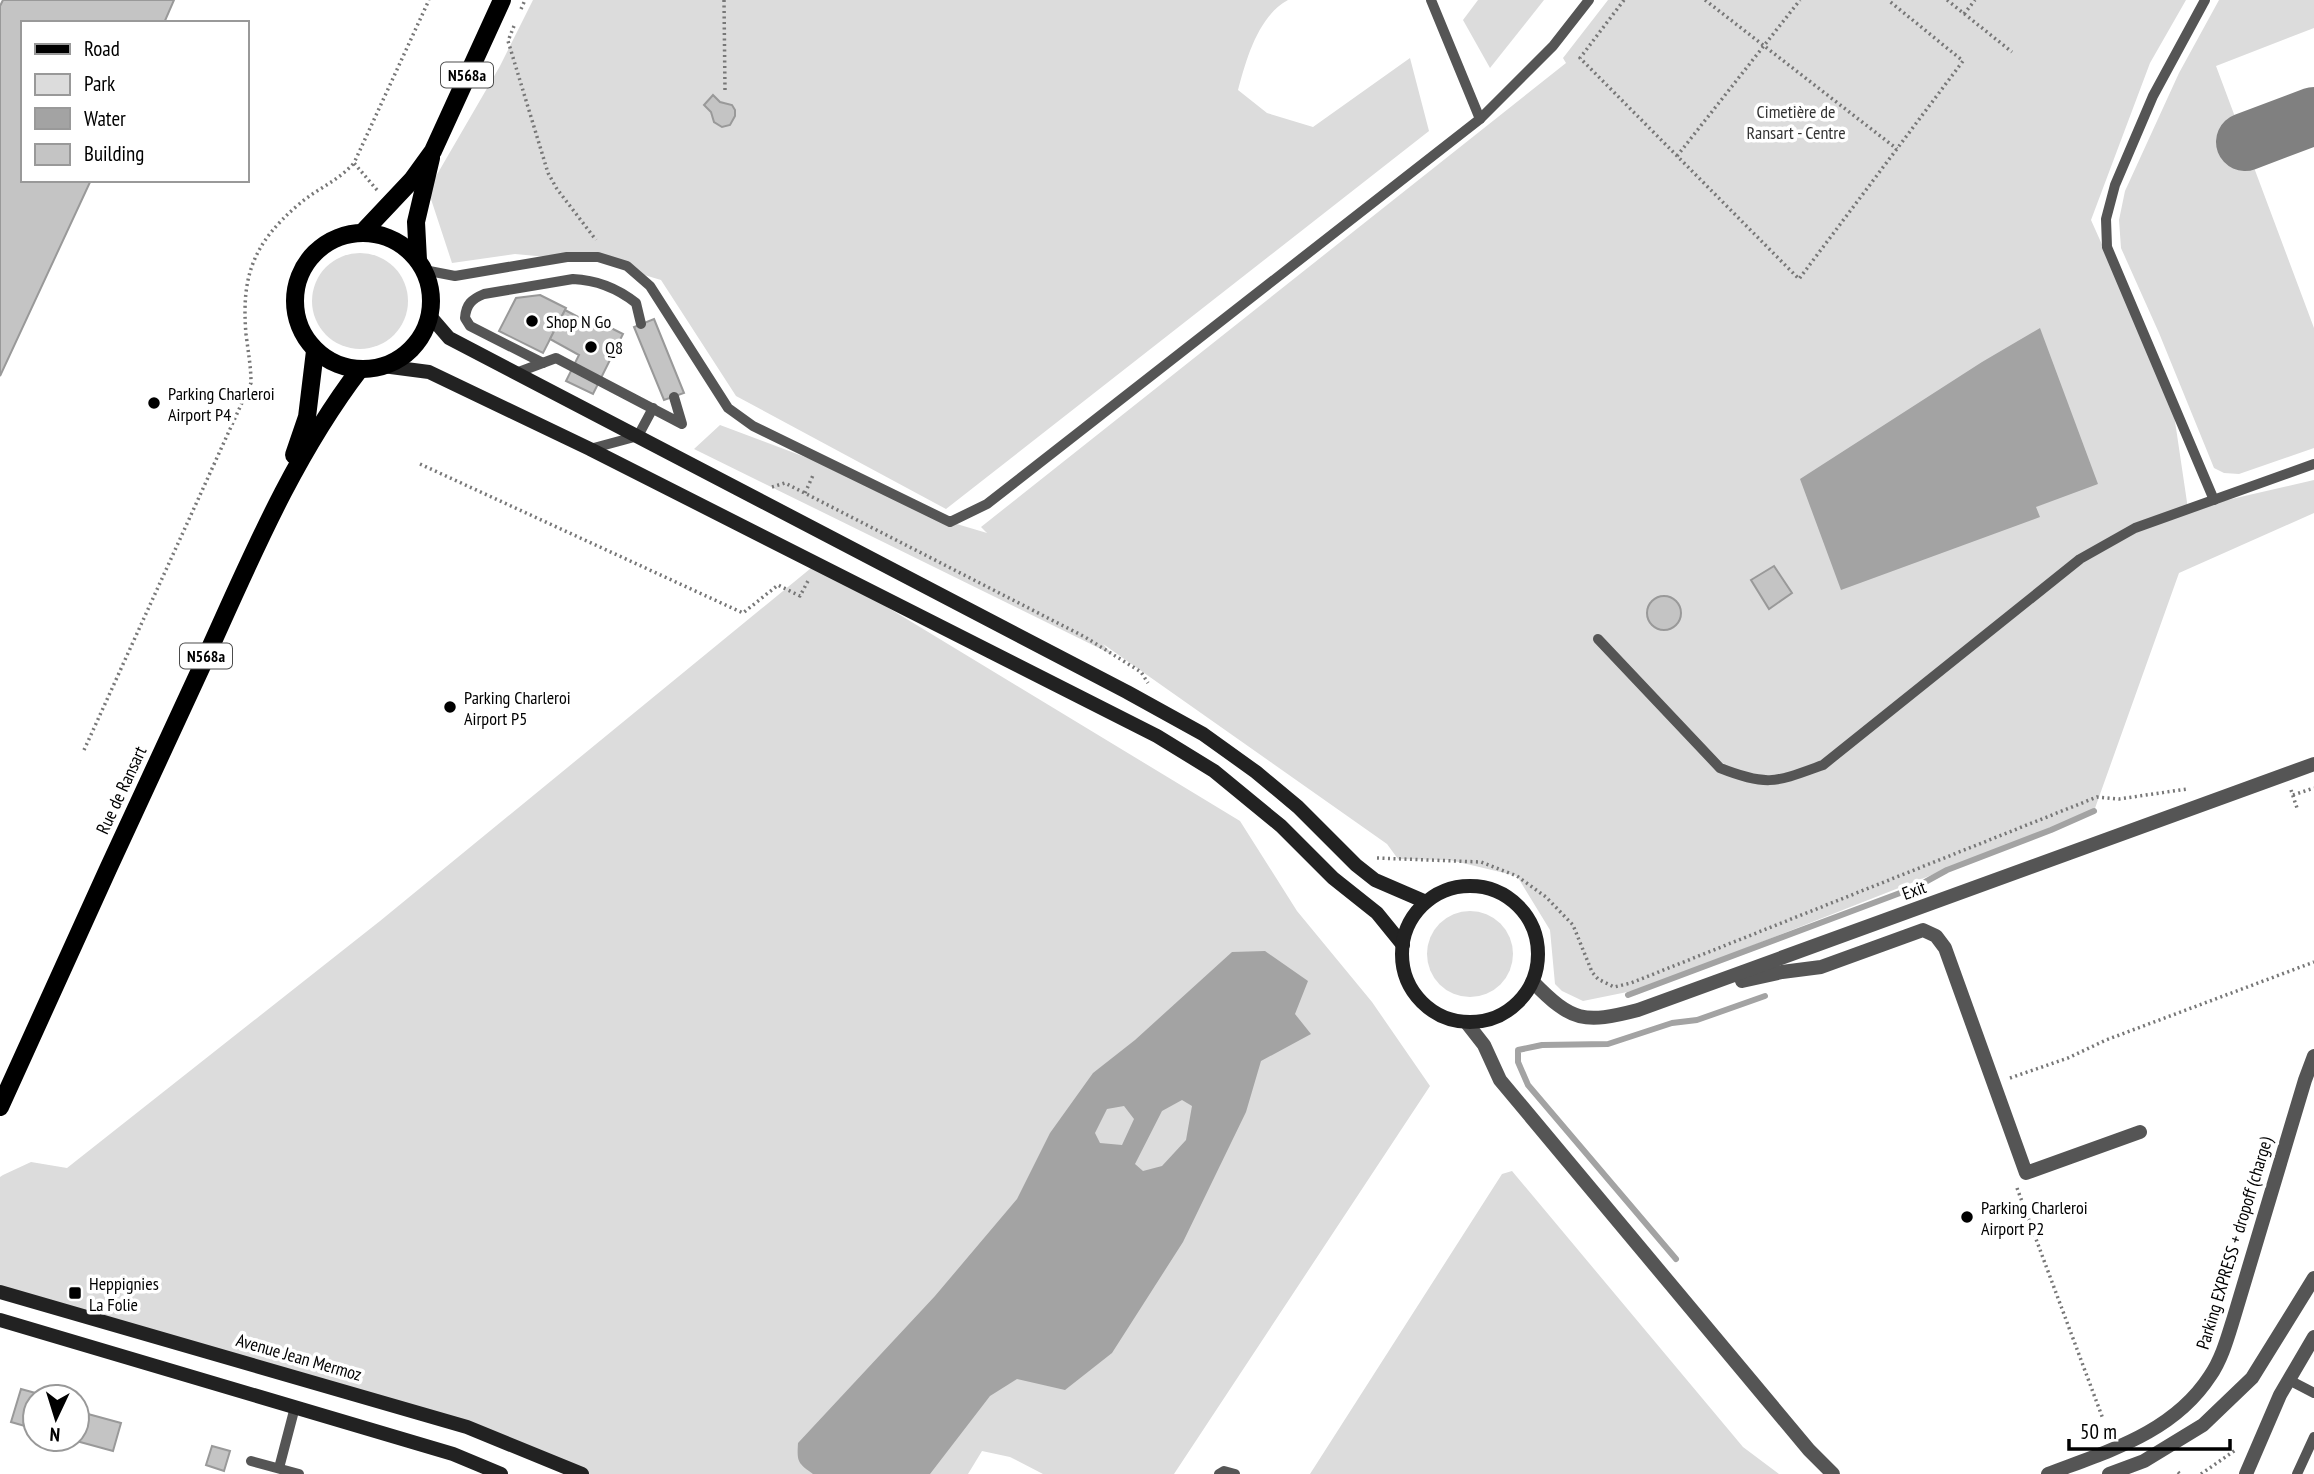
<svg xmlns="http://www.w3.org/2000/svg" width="2314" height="1474" viewBox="0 0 2314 1474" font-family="'PT Sans Narrow',sans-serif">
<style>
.green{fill:#dcdcdc}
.water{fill:#a3a3a3;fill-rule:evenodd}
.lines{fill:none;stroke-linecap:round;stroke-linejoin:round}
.stream{stroke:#a3a3a3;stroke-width:6}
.taxiway{stroke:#808080;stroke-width:58}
.building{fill:#c4c4c4;stroke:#999;stroke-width:2}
.path{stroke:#777;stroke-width:3.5;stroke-dasharray:2 3.5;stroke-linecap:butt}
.lane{stroke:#555;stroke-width:10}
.street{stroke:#555;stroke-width:14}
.secondary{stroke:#222;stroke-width:14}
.primary{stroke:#000;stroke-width:18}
.poi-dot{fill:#000;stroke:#fff;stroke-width:2.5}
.labels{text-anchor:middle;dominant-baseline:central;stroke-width:7;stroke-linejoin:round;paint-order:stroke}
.shield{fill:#fff;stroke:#4c4c4c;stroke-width:2}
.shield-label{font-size:16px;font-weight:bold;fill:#000}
.park-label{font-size:18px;fill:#333;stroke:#fff}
.poi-label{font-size:18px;fill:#000;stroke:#fff;text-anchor:start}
.street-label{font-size:18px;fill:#000;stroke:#fff}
</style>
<rect width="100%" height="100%" fill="#fff"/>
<g class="green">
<path d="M533 0H1288C1258 16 1246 60 1238 90L1267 113 1313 127 1410 58 1429 131 946 509 736 396 661 280 601 262 515 254 452 263 428 190 500 66Z"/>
<polygon points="1478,0 1544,0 1490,68 1463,20"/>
<polygon points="1608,0 2186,0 2150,63 2091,220 2172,401 2188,509 2314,480 2314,513 2179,573 2094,811 1642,989 1583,1001 1562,991 1555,984 1550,930 1517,876 1450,860 1398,859 1387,844 1103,644 1113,655 694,449 720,425 858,477 950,522 987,533 981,527 1566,63 1563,58"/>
<polygon points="2219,0 2314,0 2314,28 2216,66 2314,328 2314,448 2239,474 2224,473 2214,468 2159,333 2121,248 2119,220 2125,191 2179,73"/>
<circle cx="360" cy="301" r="48"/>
<polygon points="816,564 1240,821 1297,911 1372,1002 1430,1086 1174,1474 1043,1474 1010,1457 982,1451 968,1474 582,1474 467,1427 0,1292 0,1177 3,1175 31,1162 67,1168 380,921"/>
<circle cx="1470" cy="954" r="43"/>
<polygon points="1512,1171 1743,1447 1779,1474 1310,1474 1502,1174"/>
</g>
<g class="water">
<polygon points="2040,328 2098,484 2036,507 2040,517 1841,590 1800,479 1982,362"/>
<path d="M1265 951 1308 981 1295 1014 1311 1034 1261 1061 1246 1112 1183 1242 1112 1353 1065 1390 1017 1379 990 1396 930 1474H813C797 1463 797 1461 798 1443L935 1296 1017 1199 1050 1133 1093 1073 1135 1040 1232 952ZM1182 1100 1192 1106 1186 1140 1162 1166 1143 1171 1135 1164 1162 1111ZM1124 1106 1134 1119 1122 1145 1100 1143 1095 1133 1107 1109Z"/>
</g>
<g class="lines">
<g class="stream">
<polyline points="1628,995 1916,887 1947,870 2051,830 2094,811"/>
<polyline points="1676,1259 1528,1085 1518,1062 1518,1050 1542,1045 1608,1044 1672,1023 1697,1020 1765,996"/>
</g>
<polyline class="taxiway" points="2245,142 2314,116"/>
</g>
<g class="building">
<polygon points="3,0 174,0 164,23 23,23 23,180 91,180 0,376 0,6"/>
<polygon points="713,95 720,102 732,105 735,110 735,116 730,125 722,127 714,122 711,112 704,105"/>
<polygon points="540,295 566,308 543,353 499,331 516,298"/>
<polygon points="565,310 595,326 597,321 623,334 593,394 566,381 579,355 550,339"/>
<polygon points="654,319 684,393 664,400 634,327"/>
<polygon points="1774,566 1792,593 1769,609 1751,580"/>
<circle cx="1664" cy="613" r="17"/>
<polygon points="21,1389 50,1397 35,1397 35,1429 11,1422"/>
<polygon points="77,1411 121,1423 113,1451 69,1439 77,1439"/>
<polygon points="212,1446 230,1451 224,1471 206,1465"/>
</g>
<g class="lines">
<g class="path">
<polyline points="724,0 725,91"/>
<polyline points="1624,0 1580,58 1799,279 1963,61 1888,0"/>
<polyline points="1705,0 1897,149"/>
<polyline points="1947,0 2012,52"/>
<polyline points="521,9 525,0"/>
<polyline points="1964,14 1975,0"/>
<polyline points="514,26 508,41 548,173 557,189 596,240"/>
<polyline points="1677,156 1800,0"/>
<polyline points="377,190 354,163 429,0"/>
<polyline points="420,464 743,613 778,585 800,596 809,579"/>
<polyline points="772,487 785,483 1085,637 1141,672 1148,683"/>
<polyline points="805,493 814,473"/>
<path d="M84 750 251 383C251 366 248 351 246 334 241 275 254 243 298 205 316 189 337 182 354 163"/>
<polyline points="2291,790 2297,808"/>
<polyline points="2293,795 2314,788"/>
<polyline points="1377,858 1481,862 1517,876 1546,897 1573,925 1592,972 1598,979 1614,987 1631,983 2097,797 2119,799 2187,789"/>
<polyline points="2010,1078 2068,1058 2106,1040 2314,962"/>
<polyline points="2017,1188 2103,1419"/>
<polyline points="2178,1472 2180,1474"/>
<polyline points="2201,1474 2237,1449"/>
</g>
<g class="lane">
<polyline points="1431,0 1480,119"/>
<polyline points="2205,0 2153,96 2115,185 2106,219 2107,247 2214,500"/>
<polyline points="424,270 455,276 567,257 598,257 627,266 650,286 728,408 753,426 950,522 987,504 1480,119 1553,46 1589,0"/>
<path d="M543 363 470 326 465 318C466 304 472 299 484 294L573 279C597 280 617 288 636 303L641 324"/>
<polyline points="516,373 556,358 682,424 674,397"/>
<polyline points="590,449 638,436 653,408"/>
<path d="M1598 639 1720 768C1768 787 1776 782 1823 765L2080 559 2135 528 2314 464"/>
<polyline points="2289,1380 2314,1393"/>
<polyline points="251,1461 299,1474"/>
<polyline points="279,1468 295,1407"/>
<polyline points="1219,1474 1224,1471 1235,1474"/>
<polyline points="2297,1474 2314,1437"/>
</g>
<g class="street">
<polyline points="1742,981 1782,972 1821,967 1923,930 1936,936 1945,948 2026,1173 2140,1132"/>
<path d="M1533 982C1572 1022 1584 1024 1638 1010L2314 764"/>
<polyline points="1466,1022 1484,1045 1500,1080 1809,1450 1833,1474"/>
<path d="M2048 1474C2108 1451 2173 1433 2210 1376 2222 1359 2228 1336 2234 1317L2305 1080 2314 1056"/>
<polyline points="2109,1474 2144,1461 2203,1425 2252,1378 2314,1278"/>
<polyline points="2246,1474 2280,1395 2314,1337"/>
</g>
<g class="secondary">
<polyline points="430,316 449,338 1127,692 1203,734 1256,772 1298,807 1356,865 1375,880 1426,902"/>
<polyline points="383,366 429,372 590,449 1157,736 1214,771 1281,826 1333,878 1377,913 1403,945"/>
<circle cx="1470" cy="954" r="68"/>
<polyline points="0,1292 467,1427 582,1474"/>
<polyline points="0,1320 453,1454 501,1474"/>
</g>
<g class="primary">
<polyline points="363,232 412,180 433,151 502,0"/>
<circle cx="363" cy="301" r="68"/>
<polyline points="418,260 416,222 431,158"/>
<polyline points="294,455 307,417 315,351"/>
<path d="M0 1107C66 960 133 814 201 668 248 565 291 459 360 369"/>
</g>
</g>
<g class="poi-dot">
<circle cx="532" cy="321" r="7"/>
<circle cx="591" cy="347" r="7"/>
<circle cx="154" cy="403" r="7"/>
<circle cx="450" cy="707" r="7"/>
<circle cx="1967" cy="1217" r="7"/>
<rect x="68" y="1286" width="14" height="14" rx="3.5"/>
</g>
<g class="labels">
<g class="shield">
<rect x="441" y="62.5" width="52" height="25" rx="5"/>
<rect x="180" y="643.5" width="52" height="25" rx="5"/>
</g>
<g class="shield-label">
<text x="467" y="75">N568a</text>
<text x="206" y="656">N568a</text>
</g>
<g class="park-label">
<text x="1796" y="111">Cimetière de<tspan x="1796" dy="21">Ransart - Centre</tspan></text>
</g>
<g class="poi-label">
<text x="546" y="321">Shop N Go</text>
<text x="605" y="347">Q8</text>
<text x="168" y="393">Parking Charleroi<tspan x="168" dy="21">Airport P4</tspan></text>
<text x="464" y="697">Parking Charleroi<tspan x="464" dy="21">Airport P5</tspan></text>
<text x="1981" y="1207">Parking Charleroi<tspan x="1981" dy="21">Airport P2</tspan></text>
<text x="89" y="1283">Heppignies<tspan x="89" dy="21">La Folie</tspan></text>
</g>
<g class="street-label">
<text transform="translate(121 790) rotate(-65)">Rue de Ransart</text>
<text transform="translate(1914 890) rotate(-20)">Exit</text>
<text transform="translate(2234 1243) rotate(-73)">Parking EXPRESS + dropoff (charge)</text>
<text transform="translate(299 1357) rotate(16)">Avenue Jean Mermoz</text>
</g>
</g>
<rect x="21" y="21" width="228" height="161" fill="#ffffff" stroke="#999999" stroke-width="2"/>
<rect x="35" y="44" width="35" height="10" fill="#000000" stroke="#999999" stroke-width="2"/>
<text x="84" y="56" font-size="21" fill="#000000">Road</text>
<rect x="35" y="74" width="35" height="21" fill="#dcdcdc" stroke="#999999" stroke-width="2"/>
<text x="84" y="91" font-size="21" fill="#000000">Park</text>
<rect x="35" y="108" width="35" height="21" fill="#a3a3a3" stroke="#999999" stroke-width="2"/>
<text x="84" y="126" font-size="21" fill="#000000">Water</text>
<rect x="35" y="144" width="35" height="21" fill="#c4c4c4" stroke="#999999" stroke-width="2"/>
<text x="84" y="161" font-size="21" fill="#000000">Building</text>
<g transform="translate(56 1418) rotate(184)"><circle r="33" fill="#ffffff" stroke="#999999" stroke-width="2"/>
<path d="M0-5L12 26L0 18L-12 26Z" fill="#000000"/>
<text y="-10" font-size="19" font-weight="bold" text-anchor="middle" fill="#000000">N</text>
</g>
<path d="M2069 1439v10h161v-10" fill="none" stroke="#000000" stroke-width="3.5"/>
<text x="2080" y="1439" font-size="21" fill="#000000" stroke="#ffffff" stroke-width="5" paint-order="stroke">50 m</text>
</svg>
